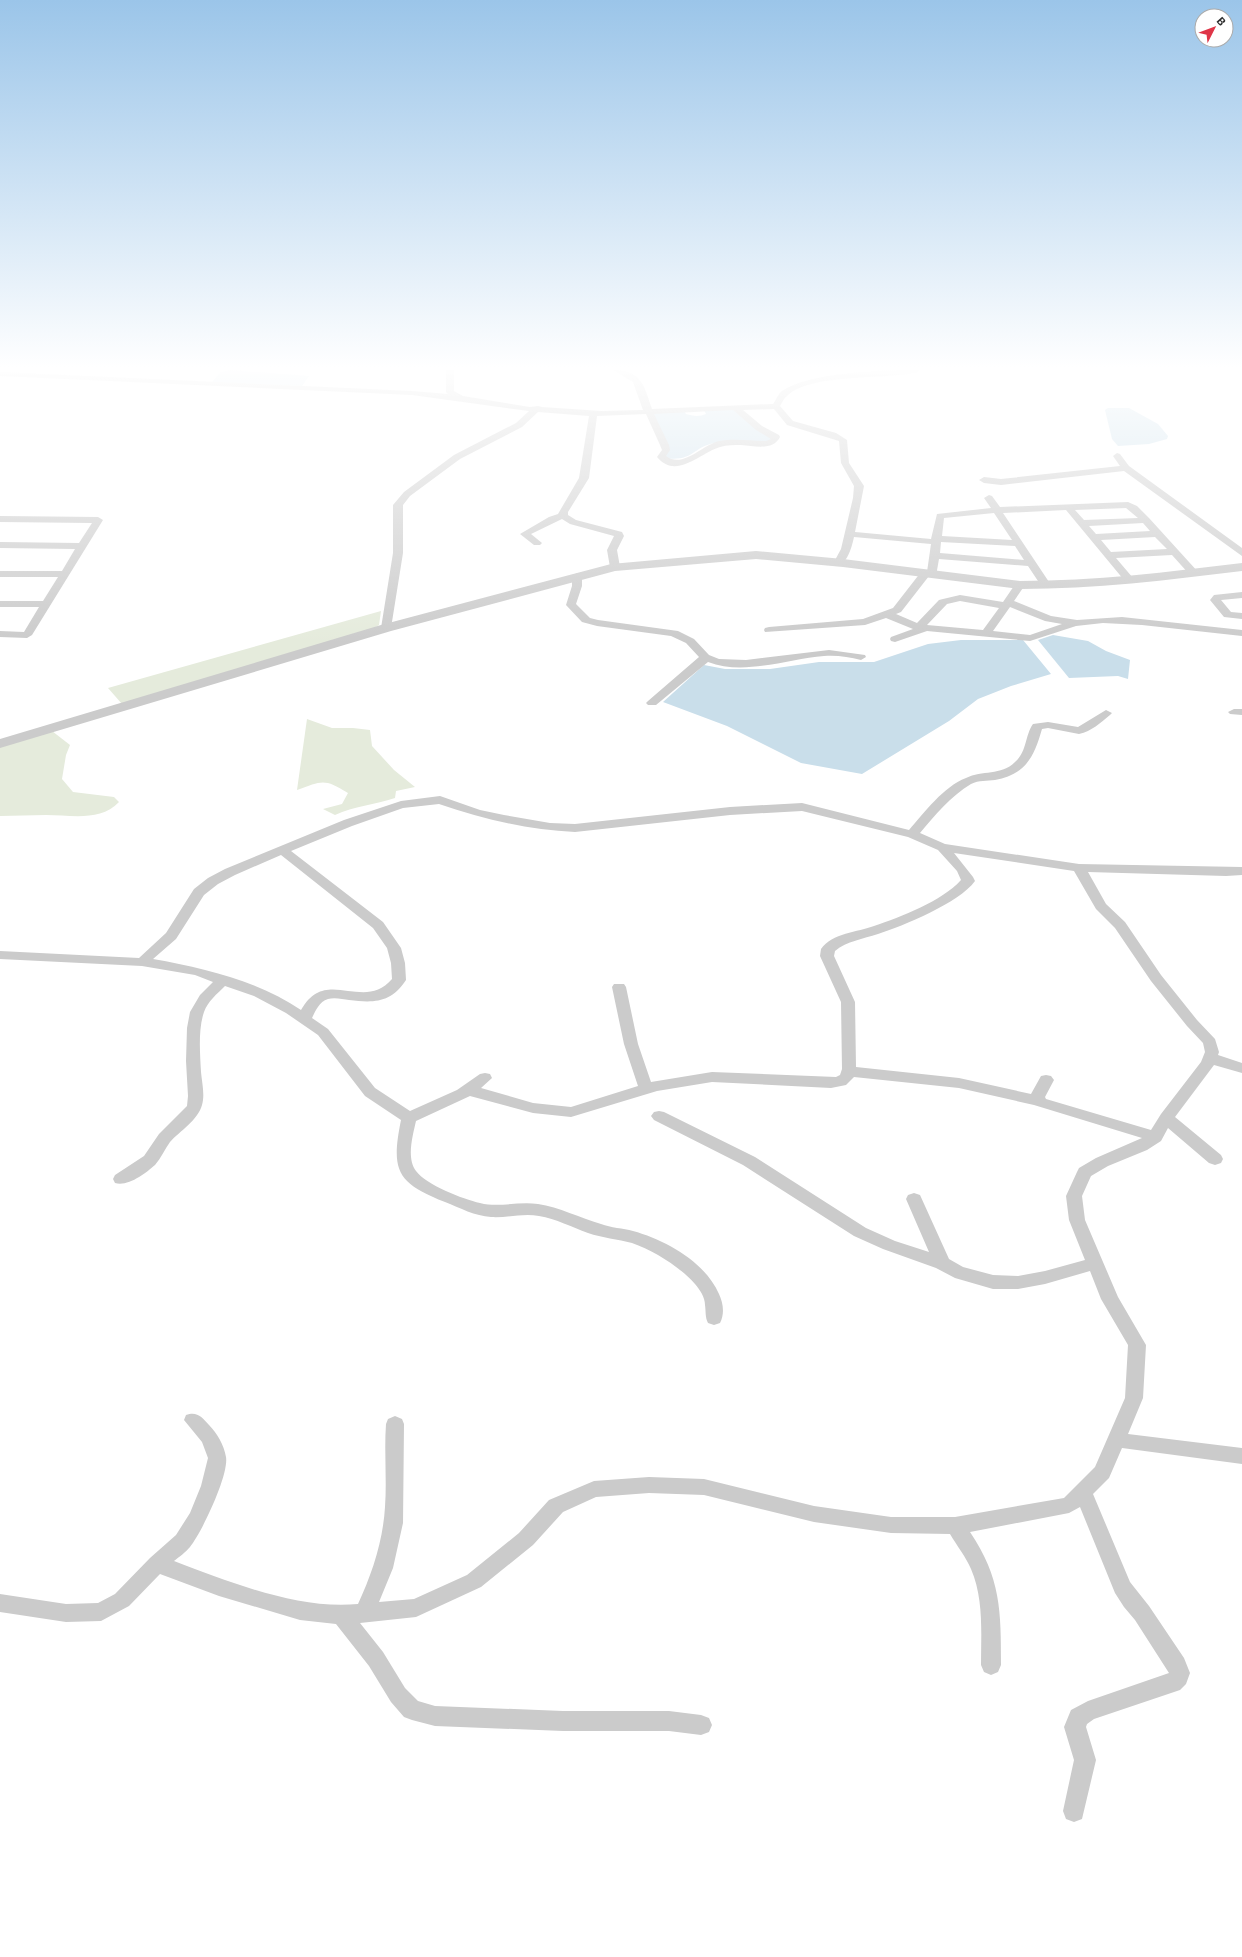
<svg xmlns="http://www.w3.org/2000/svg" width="1242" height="1957" viewBox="0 0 1242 1957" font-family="'Exo 2',sans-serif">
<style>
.green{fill:#e5ebdc}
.water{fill:#c9deea}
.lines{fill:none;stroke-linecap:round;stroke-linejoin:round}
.minor{fill:#cbcbcb;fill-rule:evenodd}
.tertiary{fill:#cbcbcb;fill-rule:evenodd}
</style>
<rect width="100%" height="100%" fill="#fff"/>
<g class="green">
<polygon points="381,611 379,625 373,629 122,704 108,688"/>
<path d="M307 719 332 728H353L370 730 372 746 394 770 415 787 396 791 395 798C375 805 354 806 335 815L323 809 342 804 348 793C324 778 322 781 297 790Z"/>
<path d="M52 731 70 745 66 755 62 779 73 792 114 797 119 802C100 822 71 815 46 815 31 815 15 816 0 816V747Z"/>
</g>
<g class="water">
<polygon points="230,370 309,376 302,386 212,382 221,372"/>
<polygon points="1108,408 1129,408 1158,424 1168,436 1167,439 1149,444 1118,446 1112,439 1105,410"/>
<path d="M735 409 773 436 769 442 714 443C691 448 694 462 664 458L667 450 653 413 684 411 686 414C693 416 699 417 706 414L704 410Z"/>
<polygon points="1053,635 1088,641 1106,651 1130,660 1128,679 1118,676 1069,678 1038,640"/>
<polygon points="961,640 1023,640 1051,674 1011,686 978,699 949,721 862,774 801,763 727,726 663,702 704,665 725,669 770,669 819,662 874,662 928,644"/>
</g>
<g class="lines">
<g class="minor">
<path d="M446 370H454V391L463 396 530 407 538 406 542 407 601 411 643 410 633 382 613 370C642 370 644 386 652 409L773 404C776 400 778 394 782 391 809 372 885 370 919 370L918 372C885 380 810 373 787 396 784 398 782 403 780 406L793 421 836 433 847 440 849 463 864 486 855 532 931 539 937 514 991 508 984 498 989 495 992 496 1000 507 1128 502 1137 506 1149 518 1199 573 1194 576 1190 575 1172 555 1116 558 1133 578 1128 581 1124 580 1066 510 1003 513 1051 585 1050 587H1042L1028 566 939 559 936 576H929L901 612 896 614 917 623 939 600 943 599 960 595 1003 602 1016 583 1020 582 1025 585 1014 601 1051 616 1077 620 1122 617 1242 630V636L1142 625 1103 623 1076 626 1030 641 927 631 895 642 891 641 890 639 891 637 913 629 886 618 865 625 765 632 764 630 765 628 769 627 863 619 893 608 921 572H927L931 544 854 537C852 546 848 562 839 565L836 564 834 562 841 549 853 498 854 486 841 463 839 441 787 425 774 409 743 410 762 426 779 435 780 437C773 451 755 446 741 445 734 445 727 445 720 447 700 453 676 480 657 457L662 450 660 445 646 414 597 416 589 478 568 512V515L576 520 622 532 624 536 617 550 620 567 615 570 610 567 607 550 614 536 570 524 562 519 531 534 542 543 540 545H534L520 534 549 517 558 514 579 478 589 416 538 412 522 427 460 459 410 496 403 505V553L391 628 386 631 381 628 393 553V505L404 492 454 455 516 423 529 411 412 395 0 376V372L412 391 448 394 446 392ZM733 410 756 430 771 439 766 441C751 441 735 438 719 441 702 445 683 469 666 456L670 450 669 445 654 414ZM1126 508 1138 518 1084 520 1075 510ZM994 513 1012 540 942 536 944 518ZM1143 523 1150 531 1096 534 1089 526ZM1155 537 1167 549 1111 552 1101 540ZM941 542 1015 546 1024 560 940 553ZM960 601 999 608 983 630 927 625 947 604ZM1010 607 1045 621 1062 624 1030 635 993 631Z"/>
<polygon points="1117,453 1120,454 1129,466 1242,548 1242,556 1124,471 1001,485 984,483 979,480 984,477 1001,479 1120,466 1113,456"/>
<polygon points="0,516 98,517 103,520 32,635 27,638 0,637 0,631 24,632 39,607 0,607 0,601 43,601 58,577 0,577 0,571 62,571 75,549 0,548 0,542 79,543 92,523 0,522"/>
<path d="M577 573 582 576V586L576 604 590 618 598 620 678 631 694 639 709 655 719 659 746 660 829 650 865 655 866 657 861 660C849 657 837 655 824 656 787 659 744 676 708 662L656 705H648L646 703 648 701 699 657 686 643 671 636 597 626 582 622 566 605 572 586V576Z"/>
<polygon points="1242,592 1242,598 1221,600 1231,612 1242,613 1242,619 1224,617 1210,600 1214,595"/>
<polygon points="1234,709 1242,709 1242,715 1230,714 1228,712"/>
<path d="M1106 710 1112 713 1110 715C1100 723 1092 731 1079 734L1048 728 1042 729C1034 757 1026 774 995 780 987 781 979 780 971 784 951 796 935 815 920 833L945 844 1079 864 1242 867V875L1226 876 1088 872 1106 904 1125 922 1161 975 1197 1020 1215 1039 1219 1052 1218 1055 1242 1063V1073L1214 1065 1175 1117 1221 1155 1223 1159 1221 1163 1215 1165 1209 1163 1168 1128 1161 1141 1147 1150 1108 1166 1091 1176 1082 1196 1085 1220 1118 1297 1146 1345 1143 1398 1128 1434 1242 1448V1464L1122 1448 1109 1478 1093 1494 1130 1582 1149 1606 1184 1658 1190 1673 1186 1684 1180 1690 1094 1719 1087 1724 1086 1727 1096 1760 1082 1819 1074 1822 1066 1819 1063 1811 1074 1760 1064 1727 1071 1710 1088 1701 1169 1673 1135 1620 1124 1607 1115 1593 1080 1507 1069 1513 970 1532C1001 1578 1001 1611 1001 1665L998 1672 991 1675 984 1672 981 1665C981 1634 984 1599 971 1569 966 1557 957 1546 950 1534L891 1533 814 1522 704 1495 649 1493 596 1497 563 1512 533 1545 481 1587 416 1617 360 1623 383 1652 405 1688 418 1701 435 1706 563 1711H669L701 1715 709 1718 712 1725 709 1732 701 1735 669 1731H563L435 1726 412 1720 404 1717 391 1702 369 1666 336 1624 300 1620 219 1596 160 1574 129 1606 101 1621 66 1622 0 1612V1594L66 1604 98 1603 115 1594 150 1558 176 1535 190 1513 201 1486 208 1458 202 1442 184 1420 186 1415C197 1411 202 1417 209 1425 217 1433 224 1445 226 1457 229 1475 202 1532 190 1547 186 1552 179 1557 174 1561 230 1582 298 1610 358 1604 372 1574 383 1541 385 1507 387 1479 384 1452 386 1424L388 1419 395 1416 402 1419 404 1424 403 1523 393 1568 379 1602 414 1599 467 1575 519 1533 549 1500 594 1481 649 1477 704 1479 814 1506 891 1517H955L1064 1498 1095 1467 1125 1398 1128 1345 1101 1299 1090 1271 1045 1284 1018 1289H993L955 1278 936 1268 883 1249 854 1236 743 1165 654 1120 651 1116 654 1112 659 1111 664 1112 755 1157 866 1228 895 1241 929 1252 906 1199 908 1195 914 1193 920 1195 949 1259 963 1267 993 1275 1018 1276 1045 1271 1085 1260 1069 1220 1066 1196 1077 1172 1079 1168 1096 1158 1142 1138 1034 1105 959 1088 854 1077 846 1085 831 1088 712 1082 657 1091 571 1117 533 1113 470 1096 416 1121C413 1135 406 1158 416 1171 426 1185 463 1199 480 1203 499 1208 518 1201 538 1204 559 1207 580 1218 601 1224 611 1228 623 1228 633 1231 666 1240 705 1262 719 1294 723 1303 725 1313 720 1323L714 1325 708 1323C705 1317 706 1312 705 1305 705 1297 700 1290 695 1284 679 1266 654 1251 632 1243 618 1239 602 1238 588 1233 572 1227 556 1219 539 1216 523 1213 507 1218 491 1217 475 1216 460 1208 445 1202 396 1183 391 1170 401 1120L365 1096 318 1035 286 1013 254 996 225 986C217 994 208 1001 204 1012 198 1029 200 1054 201 1072 202 1083 205 1095 202 1105 198 1120 180 1131 170 1142 165 1149 161 1158 155 1165 146 1173 128 1187 115 1183L113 1179 115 1175 144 1156 159 1134 187 1106 188 1096 186 1061 187 1028 190 1012 200 995 213 982 195 975 142 966 0 959V951L139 958 166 933 194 889 208 878 225 869 344 820 401 801 440 796 480 810 504 815 550 823 575 824 730 807 802 803 909 830C925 812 943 787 966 778 982 770 1001 776 1015 762 1027 752 1025 735 1033 724L1048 722 1078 727ZM439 804C483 819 528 830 575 832L730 815 802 811 908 837 938 850 957 871 961 880C942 901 901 917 874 926 858 932 832 933 821 949L820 956 841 1002 842 1069 840 1075 836 1077 712 1072 651 1082 638 1044 626 987 624 984H614L612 987 624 1044 638 1086 571 1107 533 1103 481 1088 492 1078 490 1074 485 1073 480 1074 457 1090 410 1111 375 1088 328 1029 312 1018C316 1010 319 1002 328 999 334 997 343 999 349 1000 374 1003 391 1003 406 980L405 963 401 948 383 922 291 851 352 826 403 808ZM954 853 1074 871 1096 909 1115 928 1151 981 1187 1026 1203 1043 1205 1052 1201 1062 1161 1114 1151 1130 1046 1099 1045 1097 1054 1080 1051 1076 1046 1075 1041 1076 1031 1094 959 1078 856 1067 855 1002 834 956 835 951C847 941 863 939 878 934 903 926 959 903 975 881L973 877ZM281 855 373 928 387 948 391 963 392 979C363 1013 326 965 301 1010 258 981 204 968 153 959L176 939 204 895 218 884 235 875Z"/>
</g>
<path class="tertiary" d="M756 551 843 559 1020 581C1094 581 1169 572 1242 563V571C1169 580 1094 589 1020 589L843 567 756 559 615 571 391 631 0 748V739L381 625 611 564Z"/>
</g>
<linearGradient id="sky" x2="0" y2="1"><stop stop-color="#9bc5e9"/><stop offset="0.57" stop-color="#fff"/><stop offset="1" stop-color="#fff" stop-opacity="0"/></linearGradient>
<rect width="1242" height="644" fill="url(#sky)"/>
<g transform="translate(1214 28) rotate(48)"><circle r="19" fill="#ffffff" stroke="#ababab"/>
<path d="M0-3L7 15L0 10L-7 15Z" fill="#df3648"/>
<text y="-6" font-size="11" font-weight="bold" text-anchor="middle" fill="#2e2e2e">B</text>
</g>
</svg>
